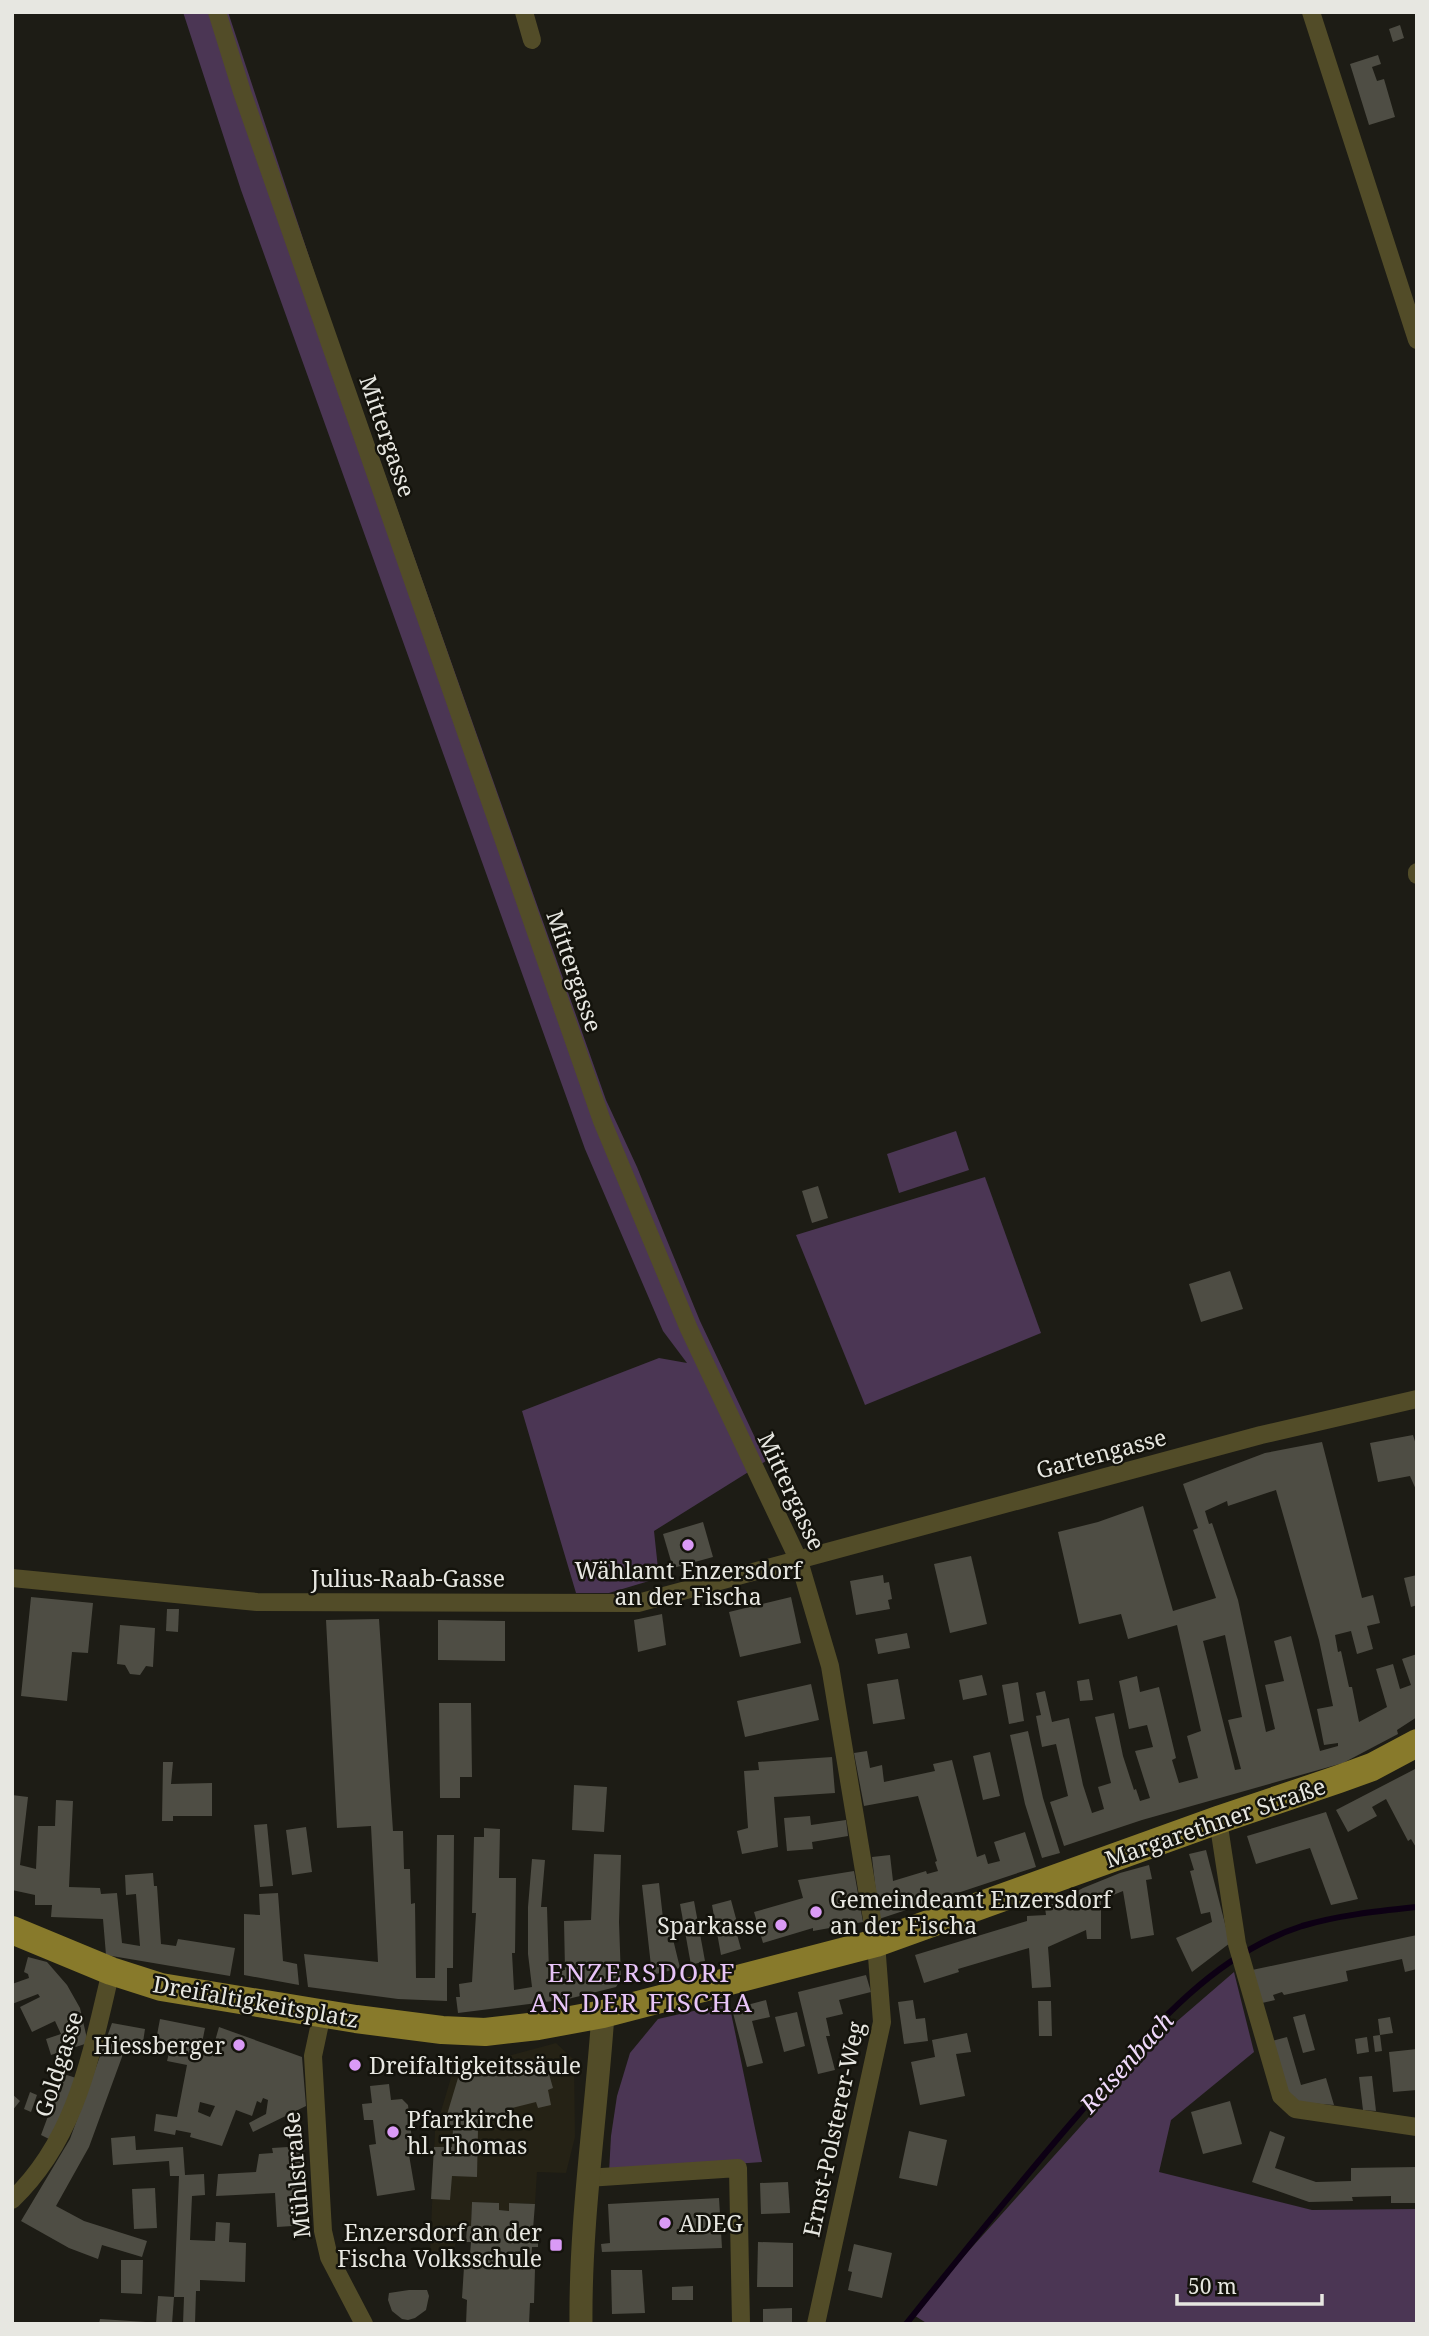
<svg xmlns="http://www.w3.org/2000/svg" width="1429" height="2336" viewBox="0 0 1429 2336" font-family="'Noto Serif',serif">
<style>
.built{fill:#252215}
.green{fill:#4b3654}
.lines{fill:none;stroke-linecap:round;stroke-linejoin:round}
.stream{stroke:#0d0014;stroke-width:6}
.building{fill:#4e4d44;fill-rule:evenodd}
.minor{stroke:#524c28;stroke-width:18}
.tertiary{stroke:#524c28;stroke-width:23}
.primary{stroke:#887a2b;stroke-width:28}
.poi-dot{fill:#da9af6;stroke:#14130c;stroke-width:2.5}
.labels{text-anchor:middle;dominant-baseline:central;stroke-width:5;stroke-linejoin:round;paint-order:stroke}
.street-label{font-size:23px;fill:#e7e7e1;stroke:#14130c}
.poi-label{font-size:23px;fill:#e7e7e1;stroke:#14130c;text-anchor:start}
.water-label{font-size:24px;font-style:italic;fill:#f0d9fb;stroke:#14130c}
.quarter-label{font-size:26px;letter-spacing:2px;fill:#e8c4f8;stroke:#14130c}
</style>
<rect width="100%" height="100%" fill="#1d1c15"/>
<polygon class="built" points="556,2043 574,2060 575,2137 566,2173 537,2172 535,2204 510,2203 509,2211 499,2210 498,2203 472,2202 471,2226 462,2227 458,2233 453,2253 430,2255 435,2131 453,2071"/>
<g class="green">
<polygon points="183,12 228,12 325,305 606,1100 637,1167 700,1321 766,1461 654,1531 659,1578 609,1593 576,1593 522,1411 659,1358 687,1363 663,1331 585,1149 241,190"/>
<polygon points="956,1131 969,1170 899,1193 887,1154"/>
<polygon points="985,1177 1041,1333 865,1405 796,1235"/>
<polygon points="1234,1972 1254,2052 1171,2120 1159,2172 1312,2210 1417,2209 1417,2324 928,2324 912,2314 1168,2029"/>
<polygon points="729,2003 762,2162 609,2173 611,2136 617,2096 630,2053 658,2019"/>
</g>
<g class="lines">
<path class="stream" d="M906 2324C963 2253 1019 2183 1078 2115 1141 2042 1206 1957 1302 1926 1339 1915 1379 1911 1417 1907"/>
</g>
<g class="building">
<polygon points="1400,25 1404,38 1393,42 1389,29"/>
<polygon points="1378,55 1381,64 1372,67 1377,81 1384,79 1395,117 1369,125 1350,64"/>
<polygon points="818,1186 828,1218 812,1223 802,1191"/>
<polygon points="1230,1271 1243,1309 1201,1322 1189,1284"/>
<polygon points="1413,1435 1417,1448 1417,1492 1410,1476 1378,1482 1370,1443"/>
<path d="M1322 1442 1362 1598 1373 1595 1380 1623 1367 1626 1373 1649 1357 1654 1351 1631 1335 1635 1338 1652 1341 1651 1349 1687H1352L1359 1722 1387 1707 1376 1669 1393 1664 1400 1689 1411 1685 1402 1659 1417 1654V1717L1397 1730 1398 1734 1343 1763 1142 1820 1064 1846 1050 1802 1068 1796 1056 1744 1042 1747 1036 1716 1041 1715 1036 1693 1045 1691 1052 1722 1069 1718 1083 1785 1092 1813 1104 1809 1098 1787 1111 1783 1095 1717 1114 1713 1123 1756 1134 1790 1136 1789 1140 1801 1150 1798 1135 1751 1153 1747 1147 1725 1129 1729 1119 1681 1137 1676 1140 1692 1159 1687 1176 1758 1172 1760 1179 1783 1198 1778 1187 1736 1201 1731 1177 1625 1128 1639 1121 1614 1079 1624 1058 1532 1098 1522 1143 1506 1173 1611 1216 1598 1193 1530 1198 1528 1183 1484 1265 1453ZM1276 1490 1319 1640 1333 1706 1317 1709 1324 1745 1338 1743V1746L1320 1751 1291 1636 1274 1641 1284 1681 1265 1685 1275 1729 1266 1732 1238 1600 1212 1523 1209 1524 1205 1511 1227 1501 1228 1506ZM1225 1635 1242 1717 1228 1720 1241 1769 1235 1770 1203 1641Z"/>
<polygon points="703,1522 713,1557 673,1568 663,1534"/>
<polygon points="971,1556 987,1624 950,1633 934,1564"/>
<polygon points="883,1575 884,1583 889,1582 892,1599 888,1600 890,1609 856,1615 850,1581"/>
<polygon points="1417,1575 1417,1605 1411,1607 1404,1578"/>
<polygon points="31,1597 93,1603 88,1653 72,1652 67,1701 21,1696"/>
<polygon points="791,1597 801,1643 740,1657 729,1612"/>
<polygon points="167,1609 179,1609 178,1632 166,1631"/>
<polygon points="662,1614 666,1645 638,1652 634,1620"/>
<polygon points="379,1619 393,1831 403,1831 404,1869 410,1869 411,1904 415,1903 416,1978 435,1978 437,1835 454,1835 453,1968 447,1968 447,2001 398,1999 308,1987 304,1954 378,1962 371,1826 337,1828 326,1620"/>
<polygon points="438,1620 505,1621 505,1661 438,1660"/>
<polygon points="120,1625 155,1628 153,1667 146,1666 140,1675 130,1674 125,1665 117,1664"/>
<polygon points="907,1633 910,1648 878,1654 875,1639"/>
<polygon points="982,1675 987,1695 963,1700 959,1680"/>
<polygon points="898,1679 905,1719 873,1724 867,1684"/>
<polygon points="1089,1679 1093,1700 1080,1701 1077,1681"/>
<polygon points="1018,1682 1024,1721 1009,1724 1002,1685"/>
<polygon points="811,1684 819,1720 745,1737 737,1701"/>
<polygon points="439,1703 471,1703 472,1777 460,1777 460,1798 440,1798"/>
<polygon points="1028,1731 1043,1798 1060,1853 1042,1858 1025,1804 1010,1735"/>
<polygon points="867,1751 870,1768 882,1765 884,1782 935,1771 933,1764 952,1760 977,1857 985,1854 988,1864 1000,1861 994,1842 1025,1832 1036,1867 879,1919 872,1857 890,1855 893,1881 926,1871 927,1874 938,1871 935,1862 937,1861 918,1796 864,1806 854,1753"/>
<polygon points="990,1752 1000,1796 983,1800 973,1756"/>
<polygon points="832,1757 835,1793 774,1797 778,1847 742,1854 737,1831 748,1828 744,1771 759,1770 758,1762"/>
<polygon points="163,1762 173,1762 171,1784 212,1783 212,1816 173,1816 173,1821 162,1821"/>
<polygon points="1417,1768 1417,1849 1411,1839 1408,1841 1386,1799 1372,1807 1377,1816 1348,1832 1336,1810"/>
<polygon points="574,1785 607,1787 604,1832 572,1830"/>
<polygon points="12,1795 28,1797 20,1865 36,1869 38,1826 55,1826 56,1800 73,1801 69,1887 100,1888 101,1894 117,1893 122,1943 140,1946 136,1894 126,1895 125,1875 153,1873 154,1886 157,1886 161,1944 176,1946 178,1939 235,1948 230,1976 106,1955 103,1919 51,1917 52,1905 35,1905 35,1895 12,1890"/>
<polygon points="1326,1812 1358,1899 1331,1905 1310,1848 1256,1864 1247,1836"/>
<polygon points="810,1816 811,1825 846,1820 848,1836 812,1842 813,1849 787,1851 784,1818"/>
<polygon points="267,1824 273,1886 260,1887 254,1825"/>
<polygon points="306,1827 312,1872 292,1875 286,1830"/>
<polygon points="484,1828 500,1829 499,1878 516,1878 515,1953 512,1953 514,1990 532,1987 528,1954 528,1907 532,1859 545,1860 541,1907 547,1907 549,1972 565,1970 564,1921 591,1920 594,1854 621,1855 619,1922 621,1979 616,1987 568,1999 458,2013 456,1997 460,1997 459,1984 472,1982 476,1913 472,1913 474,1837 484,1837"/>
<polygon points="1206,1850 1230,1943 1192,1972 1176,1938 1212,1922 1210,1912 1201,1914 1190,1871 1194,1870 1189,1854"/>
<polygon points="1149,1865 1152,1879 1146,1880 1154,1935 1131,1939 1123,1891 1101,1900 1101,1939 1087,1939 1086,1930 1048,1947 1051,1987 1032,1988 1029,1948 958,1969 959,1972 924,1983 915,1955 1027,1921 1027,1916 1046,1915 1045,1908 1083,1888 1120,1873"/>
<polygon points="854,1871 863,1922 813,1931 813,1928 763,1943 754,1912 803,1898 798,1880"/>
<polygon points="659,1883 665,1936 672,1935 680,1968 652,1975 642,1885"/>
<polygon points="278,1893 283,1961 297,1964 299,1985 244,1975 244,1914 260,1915 259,1894"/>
<polygon points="731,1900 738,1926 735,1927 741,1949 721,1955 712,1905"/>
<polygon points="694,1901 705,1961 691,1965 680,1904"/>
<polygon points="1417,1935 1417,1969 1405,1972 1402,1959 1346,1971 1348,1981 1284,1995 1282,1992 1273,1995 1275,2000 1262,2003 1252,1970"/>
<polygon points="28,1957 47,1962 67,1985 80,2008 88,2043 51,2055 46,2039 61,2034 55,2021 32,2032 20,2007 40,1997 38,1994 12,2004 12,1984 29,1978 28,1974 24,1972"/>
<polygon points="866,1975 871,1992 839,2000 843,2014 826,2018 830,2036 826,2036 835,2070 818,2074 798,1992"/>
<polygon points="766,2000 770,2017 752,2021 763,2063 747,2067 732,2009"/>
<polygon points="913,2000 916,2019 925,2018 928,2041 904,2044 898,2002"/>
<polygon points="1038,2001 1051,2001 1052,2036 1039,2036"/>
<polygon points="797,2012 805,2046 784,2052 775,2017"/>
<polygon points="1305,2014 1315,2050 1303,2053 1293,2017"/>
<polygon points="1390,2017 1393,2033 1380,2035 1378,2019"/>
<path d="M160 2019 205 2028 200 2053 211 2055 219 2027 302 2057 306 2106 253 2132 249 2123 266 2114 268 2100 263 2098 261 2103 257 2101 252 2116 236 2110 222 2146 190 2137 191 2133 176 2130 175 2135 154 2131 156 2114 177 2117 187 2065 167 2061 169 2053 154 2051ZM200 2102 215 2106 210 2117 198 2112Z"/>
<polygon points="112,2023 145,2029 142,2049 126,2046 89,2147 56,2206 84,2221 147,2241 142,2257 102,2245 98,2259 69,2248 21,2221 70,2139"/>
<polygon points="967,2033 971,2052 956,2054 965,2096 920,2105 911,2062 935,2057 932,2040"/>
<polygon points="1380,2035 1382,2051 1375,2052 1373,2036"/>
<polygon points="1287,2037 1301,2085 1326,2078 1334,2105 1295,2102 1288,2095 1272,2041"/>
<polygon points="1367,2037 1369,2052 1357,2054 1355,2039"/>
<polygon points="1417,2049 1417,2090 1393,2092 1389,2052"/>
<polygon points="545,2060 553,2088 548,2090 551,2105 538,2108 536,2102 512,2108 512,2115 492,2121 489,2129 478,2129 477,2177 452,2176 450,2200 431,2199 434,2147 452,2147 453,2129 443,2128 458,2078"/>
<polygon points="64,2074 76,2078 57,2129 49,2139 41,2135 54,2100 49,2098 55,2083 60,2085"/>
<polygon points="1372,2076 1376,2111 1363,2110 1359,2077"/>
<polygon points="389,2084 391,2100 402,2099 408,2105 413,2149 408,2149 415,2190 377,2196 369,2145 376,2144 373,2120 364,2120 362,2104 372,2103 370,2086"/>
<polygon points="30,2092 37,2095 31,2112 24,2109"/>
<polygon points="12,2094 20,2101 12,2111"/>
<polygon points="1230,2101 1242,2144 1203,2154 1191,2112"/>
<polygon points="909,2131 947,2140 937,2186 899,2178"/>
<polygon points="1270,2131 1285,2137 1275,2168 1316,2182 1351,2181 1351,2168 1417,2167 1417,2203 1391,2203 1391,2196 1352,2197 1353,2201 1309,2202 1252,2182"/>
<polygon points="135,2136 136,2150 183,2147 185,2175 204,2174 205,2195 192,2196 190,2240 215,2241 216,2222 230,2223 229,2242 246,2243 245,2282 200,2280 200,2291 196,2291 195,2324 183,2324 184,2297 174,2297 179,2176 170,2176 169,2161 113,2165 111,2138"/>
<polygon points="304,2146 308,2225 277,2227 275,2193 216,2196 218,2174 256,2172 259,2154 273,2153 272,2148"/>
<polygon points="788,2182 790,2213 761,2214 760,2183"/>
<polygon points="155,2188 157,2228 134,2229 132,2189"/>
<polygon points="719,2198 722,2248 602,2252 601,2244 610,2243 608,2204"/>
<polygon points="472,2202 499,2203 499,2210 509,2211 509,2203 535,2204 533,2229 538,2229 538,2247 532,2247 531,2268 535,2269 534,2303 530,2303 529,2324 466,2324 467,2300 462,2298 464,2267 469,2267 471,2242 466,2242 467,2226 471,2226"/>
<polygon points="758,2242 793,2243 793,2287 757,2287"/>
<polygon points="854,2244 892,2253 882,2298 848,2290 852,2272 848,2271"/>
<polygon points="121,2260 143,2260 142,2294 121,2293"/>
<polygon points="611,2270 642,2270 645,2313 612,2314"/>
<polygon points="693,2286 693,2300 672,2300 672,2287"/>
<polygon points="409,2290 427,2290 429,2296 426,2310 415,2318 408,2320 402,2319 392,2311 388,2300 389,2293"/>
<polygon points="158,2296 174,2297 172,2324 156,2324"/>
<polygon points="792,2308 792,2324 763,2324 763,2309"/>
<polygon points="100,2319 146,2322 146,2324 99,2324"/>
</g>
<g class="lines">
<g class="minor">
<polyline points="217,12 242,92 602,1121 689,1329 799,1561 830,1666 876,1943 882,2022 816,2324"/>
<polyline points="524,12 532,40"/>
<polyline points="1311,12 1417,340"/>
<polyline points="1417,872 1417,875"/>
<polyline points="12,1578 257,1602 638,1603 1261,1435 1417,1399"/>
<polyline points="1218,1820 1237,1944 1281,2096 1295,2109 1417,2127"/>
<polyline points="322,2014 313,2056 323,2231 329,2257 364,2324"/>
<polyline points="587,2178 738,2168 741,2324"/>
<path d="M12 2200C77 2138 91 2054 111 1971"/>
</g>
<path class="tertiary" d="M581 2324C580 2220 596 2118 603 2014"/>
<polyline class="primary" points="12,1930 111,1971 161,1987 356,2019 442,2030 485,2032 538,2026 603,2014 876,1943 1218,1820 1339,1779 1372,1767 1417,1743"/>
</g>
<g class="poi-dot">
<circle cx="688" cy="1545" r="7"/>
<circle cx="816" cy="1912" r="7"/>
<circle cx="781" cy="1925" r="7"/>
<circle cx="239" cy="2045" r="7"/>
<circle cx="355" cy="2065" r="7"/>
<circle cx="393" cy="2132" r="7"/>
<circle cx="665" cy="2223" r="7"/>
<rect x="549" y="2238" width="14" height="14" rx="3.5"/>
</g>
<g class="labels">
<g class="street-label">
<text transform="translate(388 436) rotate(71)">Mittergasse</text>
<text transform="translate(575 971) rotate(71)">Mittergasse</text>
<text transform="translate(1101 1453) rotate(-15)">Gartengasse</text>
<text transform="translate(792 1491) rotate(65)">Mittergasse</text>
<text x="408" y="1578">Julius-Raab-Gasse</text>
<text transform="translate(1215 1822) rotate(-19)">Margarethner Straße</text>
<text transform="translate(256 2001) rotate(10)">Dreifaltigkeitsplatz</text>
<text transform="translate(58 2064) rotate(-72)">Goldgasse</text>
<text transform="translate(833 2129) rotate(-78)">Ernst-Polsterer-Weg</text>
<text transform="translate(296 2175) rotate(-95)">Mühlstraße</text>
</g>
<g class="poi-label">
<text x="688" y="1570" text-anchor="middle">Wählamt Enzersdorf<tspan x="688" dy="26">an der Fischa</tspan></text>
<text x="830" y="1899">Gemeindeamt Enzersdorf<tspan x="830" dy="26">an der Fischa</tspan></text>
<text x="767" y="1925" text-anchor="end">Sparkasse</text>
<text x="225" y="2045" text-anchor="end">Hiessberger</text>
<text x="369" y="2065">Dreifaltigkeitssäule</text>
<text x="407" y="2119">Pfarrkirche<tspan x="407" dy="26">hl. Thomas</tspan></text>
<text x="679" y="2223">ADEG</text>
<text x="542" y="2232" text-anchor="end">Enzersdorf an der<tspan x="542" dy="26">Fischa Volksschule</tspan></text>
</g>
<g class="water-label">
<text transform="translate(1126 2062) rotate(-48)">Reisenbach</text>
</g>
<g class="quarter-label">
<text x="642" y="1972">ENZERSDORF<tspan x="642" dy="30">AN DER FISCHA</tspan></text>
</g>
</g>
<rect width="1429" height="2336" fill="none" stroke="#e7e7e1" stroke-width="28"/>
<path d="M1177 2294v10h145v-10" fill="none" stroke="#e7e7e1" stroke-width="3.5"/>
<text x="1188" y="2294" font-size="21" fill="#e7e7e1" stroke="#14130c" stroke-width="5" paint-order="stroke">50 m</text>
</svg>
